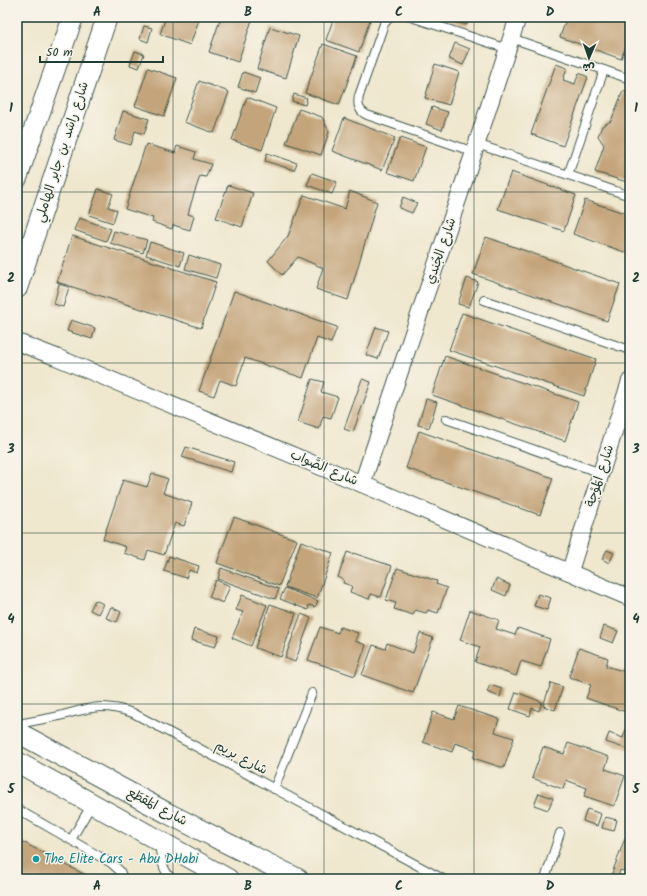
<svg xmlns="http://www.w3.org/2000/svg" width="647" height="896" viewBox="0 0 647 896" font-family="Kalam,'Playpen Sans Arabic',sans-serif">
<style>
.building{fill:#c4a47a}
.lines{fill:none;stroke-linecap:round;stroke-linejoin:round}
.service-casing{stroke:#3e564b;stroke-width:10}
.minor-casing{stroke:#3e564b;stroke-width:18}
.tertiary-casing{stroke:#3e564b;stroke-width:22}
.service{stroke:#fff;stroke-width:8}
.minor{stroke:#fff;stroke-width:16}
.tertiary{stroke:#fff;stroke-width:20}
.grid{fill:none;stroke:#1f3d34;stroke-width:1;stroke-opacity:0.55}
.culture-dot{fill:#0f9aa8;stroke:#f7f3e8;stroke-width:1.5}
.labels{text-anchor:middle;dominant-baseline:central;stroke-width:3;stroke-linejoin:round;paint-order:stroke}
.street-label{font-size:13px;fill:#1f3d34;stroke:#f7f3e8}
.culture-label{font-size:13px;fill:#0d838f;stroke:#f7f3e8;text-anchor:start}
.neatline{fill:none;stroke:#1f3d34;stroke-width:1.5}
.grid-label{font-size:13px;text-anchor:middle;font-weight:bold;fill:#1f3d34}
</style>
<rect width="100%" height="100%" fill="#f7f3e8"/>
<filter id="ink" filterUnits="userSpaceOnUse"><feTurbulence type="fractalNoise" baseFrequency=".025" numOctaves="2"/><feDisplacementMap in="SourceGraphic" scale="8" xChannelSelector="R" yChannelSelector="G"/><feConvolveMatrix kernelMatrix="1 2 1 2 8 2 1 2 1" color-interpolation-filters="sRGB"/></filter>
<filter id="wash" filterUnits="userSpaceOnUse"><feTurbulence type="fractalNoise" baseFrequency=".012" numOctaves="4" result="noise"/><feDisplacementMap in="SourceGraphic" scale="16" xChannelSelector="R" yChannelSelector="G"/><feGaussianBlur stdDeviation="0.9" result="paint"/><feColorMatrix in="noise" values="0 0 0 0 0 0 0 0 0 0 0 0 0 0 0 0 0 1.4 0 .05"/><feComposite in="paint" operator="in"/></filter>
<g filter="url(#wash)">
<rect width="100%" height="100%" fill="#efe7ce"/>
<g id="blocks">
<g class="building">
<polygon points="166,17 200,17 190,45 160,34"/>
<polygon points="221,17 244,17 252,20 238,62 209,52"/>
<polygon points="334,17 371,17 359,52 326,40"/>
<polygon points="440,17 469,17 467,25"/>
<polygon points="567,17 611,17 630,24 630,36 621,59 560,37"/>
<polygon points="144,26 152,28 148,42 140,39"/>
<polygon points="270,27 299,36 286,78 257,69"/>
<polygon points="455,43 470,49 463,65 449,59"/>
<polygon points="323,44 357,56 339,105 305,93"/>
<polygon points="135,51 144,54 139,68 130,65"/>
<polygon points="435,64 459,72 449,105 425,98"/>
<polygon points="556,64 567,68 563,80 575,84 579,73 588,77 563,146 531,134"/>
<polygon points="148,68 177,78 164,116 135,106"/>
<polygon points="243,72 260,78 255,93 238,87"/>
<polygon points="199,81 229,92 214,133 184,122"/>
<polygon points="623,91 630,94 630,183 595,172 604,145 598,136 602,126 611,121"/>
<polygon points="294,94 307,98 305,105 292,101"/>
<polygon points="247,97 276,108 262,150 232,140"/>
<polygon points="432,107 448,112 442,130 426,124"/>
<polygon points="299,109 322,117 329,132 321,155 286,143"/>
<polygon points="123,111 149,119 144,134 135,131 131,145 114,140"/>
<polygon points="344,118 395,138 382,170 332,151"/>
<polygon points="400,138 426,147 414,181 387,172"/>
<polygon points="146,144 175,153 177,146 196,152 194,159 211,164 206,177 200,176 193,197 188,214 194,216 190,230 173,225 172,229 152,222 153,218 125,209"/>
<polygon points="267,153 297,163 294,170 265,161"/>
<polygon points="511,172 576,195 564,231 498,209"/>
<polygon points="312,173 337,182 332,194 307,185"/>
<polygon points="228,185 253,193 242,227 216,218"/>
<polygon points="98,189 113,194 108,207 117,210 113,223 89,215"/>
<polygon points="350,191 377,202 348,300 316,289 323,268 298,257 282,275 268,261 288,236 304,195 345,209"/>
<polygon points="403,197 417,203 412,213 399,208"/>
<polygon points="585,200 630,215 630,254 573,234"/>
<polygon points="79,218 111,229 106,241 74,230"/>
<polygon points="114,231 147,240 143,253 110,243"/>
<polygon points="72,236 216,282 201,328 57,282"/>
<polygon points="486,237 620,284 607,321 473,274"/>
<polygon points="150,242 184,253 180,266 146,255"/>
<polygon points="189,255 220,265 216,278 185,269"/>
<polygon points="467,278 478,282 469,307 458,304"/>
<polygon points="59,284 69,287 63,307 54,304"/>
<polygon points="234,291 337,327 331,343 317,338 303,378 245,358 236,386 220,380 214,396 199,391"/>
<polygon points="462,313 596,359 584,396 449,350"/>
<polygon points="71,320 95,328 92,339 67,331"/>
<polygon points="376,327 388,331 378,359 366,355"/>
<polygon points="445,356 578,402 565,441 432,395"/>
<polygon points="312,379 324,382 321,392 338,397 331,418 323,416 319,429 298,422"/>
<polygon points="362,379 371,382 353,432 344,429"/>
<polygon points="426,399 437,402 429,428 418,425"/>
<polygon points="419,431 553,478 540,515 406,468"/>
<polygon points="186,447 234,462 231,472 182,457"/>
<polygon points="152,473 168,479 163,493 192,503 184,526 175,523 164,555 148,550 145,560 124,553 126,547 103,539 123,480 147,487"/>
<polygon points="234,517 297,540 279,586 217,563"/>
<polygon points="301,541 333,553 317,598 285,587"/>
<polygon points="607,550 614,553 609,563 602,559"/>
<polygon points="347,552 353,554 353,553 392,566 381,597 371,594 369,599 350,592 352,586 343,583 344,580 338,577"/>
<polygon points="169,556 199,566 197,573 189,570 186,578 164,571"/>
<polygon points="221,568 279,589 275,599 218,579"/>
<polygon points="397,568 437,581 436,584 447,588 438,613 428,610 426,613 415,610 413,615 394,609 396,603 386,600"/>
<polygon points="496,579 510,585 506,596 492,590"/>
<polygon points="216,580 230,586 223,603 209,597"/>
<polygon points="285,588 318,601 315,607 309,605 308,610 280,599"/>
<polygon points="538,594 551,598 547,610 534,606"/>
<polygon points="242,595 267,605 251,646 232,638 243,612 236,610"/>
<polygon points="95,600 103,604 98,614 90,610"/>
<polygon points="270,604 296,613 281,657 255,648"/>
<polygon points="111,607 121,612 117,622 106,618"/>
<polygon points="470,610 499,620 496,629 515,635 518,628 550,639 541,667 521,661 516,676 475,662 480,647 460,640"/>
<polygon points="301,614 311,618 295,662 285,658"/>
<polygon points="604,626 618,631 613,643 600,638"/>
<polygon points="320,627 338,633 340,627 358,633 355,641 366,645 355,676 308,660"/>
<polygon points="194,629 219,636 215,647 191,640"/>
<polygon points="420,633 433,638 413,693 362,675 373,645 385,649 387,643 413,653"/>
<polygon points="579,648 608,658 606,666 626,672 629,665 630,665 630,701 626,712 586,698 591,685 569,677"/>
<polygon points="551,683 563,687 555,710 543,706"/>
<polygon points="490,685 502,689 500,697 487,692"/>
<polygon points="516,692 542,702 539,711 532,708 530,716 510,709"/>
<polygon points="459,706 499,719 495,732 514,738 504,768 473,758 476,750 455,743 452,752 423,742 433,712 454,719"/>
<polygon points="626,729 630,731 630,750 606,742 609,733 623,738"/>
<polygon points="568,743 609,757 605,769 625,776 614,806 584,796 587,788 566,780 563,789 532,778 543,747 564,754"/>
<polygon points="539,793 553,798 548,810 534,805"/>
<polygon points="587,809 601,814 597,826 583,821"/>
<polygon points="605,817 617,820 614,831 602,828"/>
<polygon points="625,838 630,839 630,873 620,870 618,877 623,879 610,879"/>
<polygon points="17,839 93,879 17,879"/>
</g>
</g>
</g>
<g filter="url(#ink)">
<use href="#blocks" fill-opacity="0" stroke="#3e564b" stroke-width="1"/>
<g class="lines">
<g class="service-casing">
<g id="service">
<path d="M390 17 384 24 359 96C357 105 359 111 367 115L474 152"/>
<polyline points="411,17 508,49"/>
<polyline points="511,38 630,79"/>
<polyline points="477,144 630,196"/>
<polyline points="568,175 604,70"/>
<polyline points="484,300 630,350"/>
<polyline points="446,419 601,473"/>
<path d="M17 724C32 721 48 719 63 715 91 707 104 703 133 713L443 879"/>
<polyline points="274,789 312,693"/>
<polyline points="17,809 111,863 120,871 123,879"/>
<polyline points="71,840 92,804"/>
<path d="M159 844C161 857 162 870 172 879"/>
<polyline points="545,879 560,833"/>
</g>
</g>
<g class="minor-casing">
<g id="minor">
<polyline points="17,342 56,357 362,484 630,598"/>
<polyline points="362,484 474,152 518,17"/>
<polyline points="570,571 630,381"/>
</g>
</g>
<g class="tertiary-casing">
<g id="tertiary">
<polyline points="17,178 73,17"/>
<polyline points="17,288 107,17"/>
<polyline points="17,732 169,814 298,879"/>
<polyline points="17,762 228,879"/>
</g>
</g>
<use href="#service" class="service"/>
<use href="#minor" class="minor"/>
<use href="#tertiary" class="tertiary"/>
</g>
</g>
<path class="grid" d="M173 17V879M324 17V879M474 17V879M17 192H630M17 363H630M17 533H630M17 704H630"/>
<circle class="culture-dot" cx="36" cy="859" r="4"/>
<g class="labels">
<g class="street-label">
<text transform="translate(62 152) rotate(-72)">شارع راشد بن جابر الهاملي</text>
<text transform="translate(441 251) rotate(-71)">شارع الجُندي</text>
<text transform="translate(324 468) rotate(23)">شارع الصَّواب</text>
<text transform="translate(600 476) rotate(-72)">شارع المَوْجة</text>
<text transform="translate(241 758) rotate(28)">شارع بريم</text>
<text transform="translate(157 807) rotate(28)">شارع المَقطَع</text>
</g>
<g class="culture-label">
<text x="44" y="859">The Elite Cars - Abu DHabi</text>
</g>
</g>
<rect width="647" height="896" fill="none" stroke="#f7f3e8" stroke-width="44"/>
<g transform="translate(589 58) rotate(182)" stroke="#f7f3e8" stroke-width="3" paint-order="stroke">
<path d="M0-3L7 15L0 10L-7 15Z" fill="#1f3d34"/>
<text y="-6" font-size="11" font-weight="bold" text-anchor="middle" fill="#1f3d34">ش</text>
</g>
<path d="M40 56v6h123v-6" fill="none" stroke="#1f3d34" stroke-width="2"/>
<text x="46" y="56" font-size="12" fill="#1f3d34" stroke="#f7f3e8" stroke-width="3" paint-order="stroke">50 m</text>
<rect x="22" y="22" width="603" height="852" class="neatline"/>
<g class="grid-label">
<text x="97" y="16">A</text>
<text x="248" y="16">B</text>
<text x="399" y="16">C</text>
<text x="550" y="16">D</text>
<text x="11" y="112">1</text>
<text x="636" y="112">1</text>
<text x="11" y="282">2</text>
<text x="636" y="282">2</text>
<text x="11" y="453">3</text>
<text x="636" y="453">3</text>
<text x="11" y="623">4</text>
<text x="636" y="623">4</text>
<text x="11" y="793">5</text>
<text x="636" y="793">5</text>
<text x="97" y="890">A</text>
<text x="248" y="890">B</text>
<text x="399" y="890">C</text>
<text x="550" y="890">D</text>
</g>
</svg>
